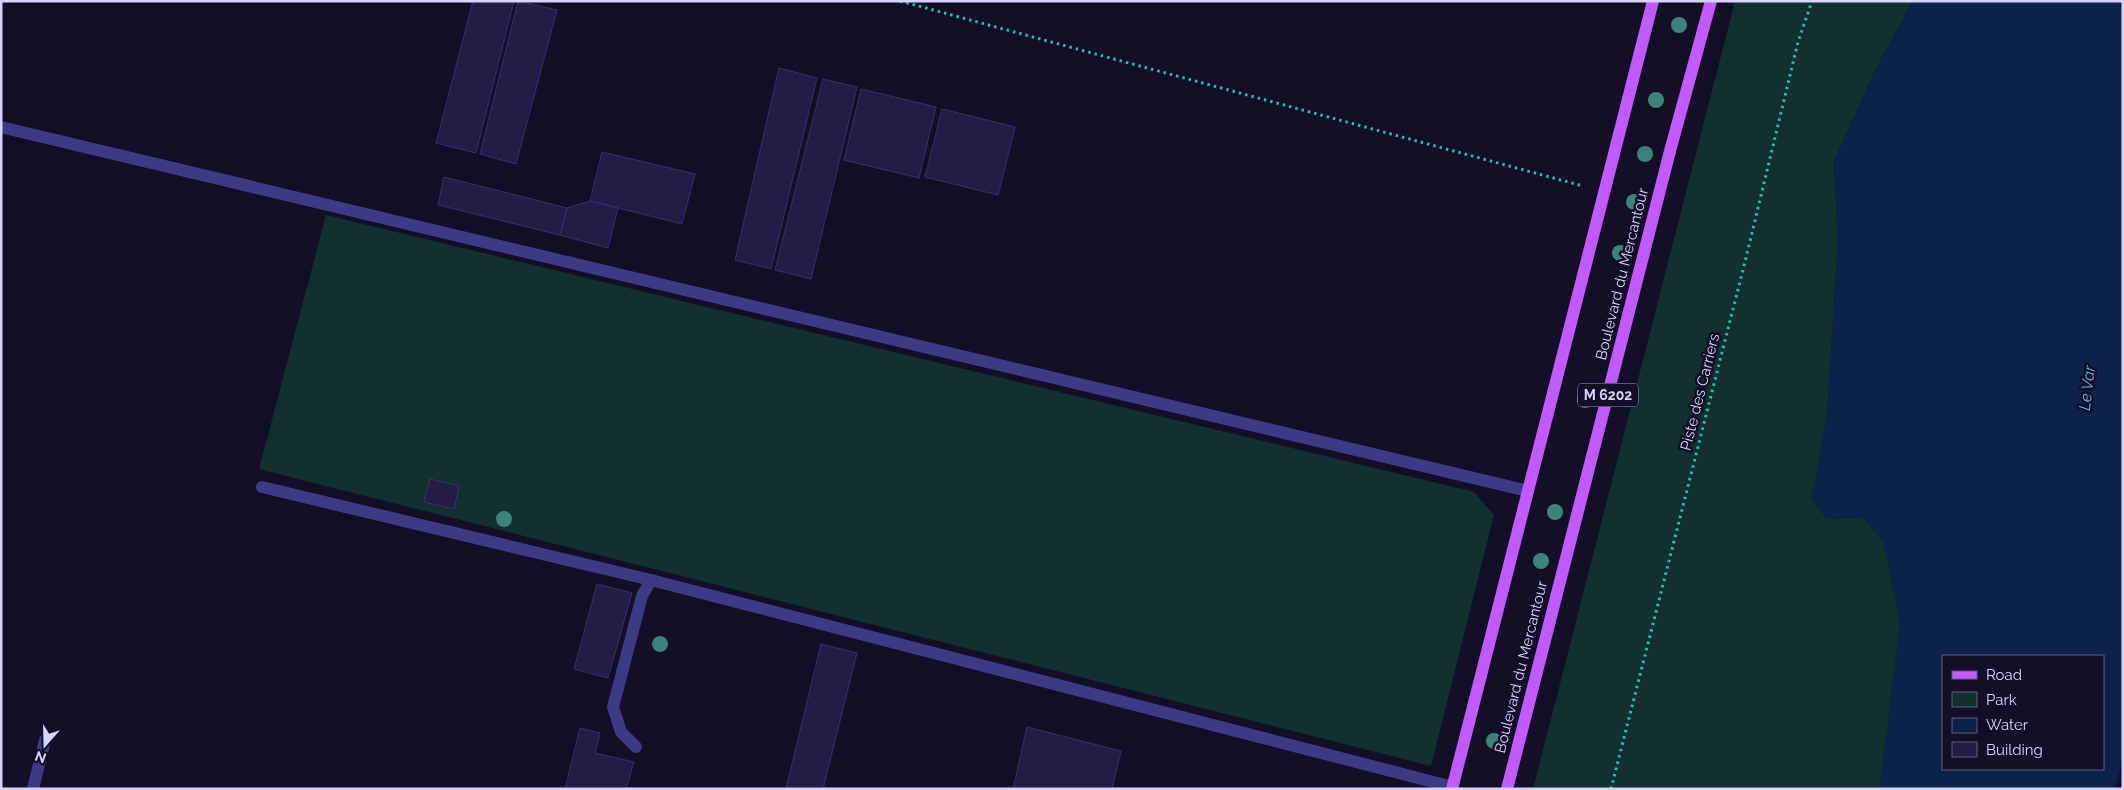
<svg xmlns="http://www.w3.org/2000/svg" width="2124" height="790" viewBox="0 0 2124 790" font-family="Raleway,sans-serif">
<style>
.green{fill:#12302f}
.water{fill:#0c2248;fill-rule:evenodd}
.building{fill:#241b47;stroke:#3b2d73}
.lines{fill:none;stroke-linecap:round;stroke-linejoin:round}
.path{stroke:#2fb8b0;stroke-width:3;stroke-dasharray:2.5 4;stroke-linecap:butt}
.lane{stroke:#3d3a85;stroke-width:12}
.primary{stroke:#c25bff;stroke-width:12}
.tree{fill:#3d827b}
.labels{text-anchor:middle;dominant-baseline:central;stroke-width:5;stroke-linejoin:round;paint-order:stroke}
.shield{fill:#130f26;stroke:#9e99be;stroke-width:1}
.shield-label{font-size:14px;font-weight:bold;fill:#d9d4ff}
.street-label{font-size:15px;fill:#d9d4ff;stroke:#130f26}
.water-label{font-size:16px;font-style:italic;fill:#62b6ff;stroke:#130f26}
</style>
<rect width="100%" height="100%" fill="#130f26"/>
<g class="green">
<polygon points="1735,1 1913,1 1876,69 1834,161 1838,241 1827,416 1812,498 1827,519 1863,517 1884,542 1900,625 1880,789 1533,789"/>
<polygon points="326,215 1474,492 1494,515 1431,766 259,469"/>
</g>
<path class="water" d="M1913 1H2123V760L2115 789H1880L1900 625 1884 542 1863 517 1827 519 1812 498 1827 416 1838 241 1834 161 1876 69ZM1943 656H2103V769H1943Z"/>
<g class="building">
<polygon points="473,1 514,1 476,153 436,143"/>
<polygon points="518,1 557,10 516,164 480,154"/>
<polygon points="779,68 817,78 771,269 735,260"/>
<polygon points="823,79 857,87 811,279 775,270"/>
<polygon points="861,89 936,107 919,178 844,160"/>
<polygon points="942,109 1015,127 998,195 925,177"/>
<polygon points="602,152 695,174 682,224 590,201"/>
<polygon points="444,177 567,208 560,235 438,205"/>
<polygon points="590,201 618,208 608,248 560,235 567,208"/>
<polygon points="430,479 459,486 454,509 424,502"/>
<polygon points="597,584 632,593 608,678 574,669"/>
<polygon points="821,644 857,653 823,789 786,789"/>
<polygon points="1027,727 1121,751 1112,789 1013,789"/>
<polygon points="580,728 600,733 595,753 634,762 626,789 565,789"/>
</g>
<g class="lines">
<g class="path">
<polyline points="900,1 1583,186"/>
<polyline points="1611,789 1745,262 1798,42 1812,1"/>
</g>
<g class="lane">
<polyline points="1,127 1528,491"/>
<polyline points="262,487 651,580 1453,787"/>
<polyline points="636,747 621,732 613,707 642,596 651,580"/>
<polyline points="33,789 45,740"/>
</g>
<g class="primary">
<polyline points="1452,789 1653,1"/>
<polyline points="1507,789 1670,151 1711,1"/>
</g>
</g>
<g class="tree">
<circle cx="1679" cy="25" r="8"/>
<circle cx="1656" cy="100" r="8"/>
<circle cx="1645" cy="154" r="8"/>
<circle cx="1634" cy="202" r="8"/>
<circle cx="1620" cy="253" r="8"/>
<circle cx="1585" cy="400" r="8"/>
<circle cx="1555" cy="512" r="8"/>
<circle cx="504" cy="519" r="8"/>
<circle cx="1541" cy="561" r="8"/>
<circle cx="660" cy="644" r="8"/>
<circle cx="1494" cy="741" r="8"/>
</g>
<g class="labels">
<rect class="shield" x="1578" y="383.5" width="60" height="23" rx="4"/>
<g class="shield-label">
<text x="1608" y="395">M 6202</text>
</g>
<g class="street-label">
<text transform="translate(1622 274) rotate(-76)">Boulevard du Mercantour</text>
<text transform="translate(1700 392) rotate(-76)">Piste des Carriers</text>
<text transform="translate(1521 667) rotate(-76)">Boulevard du Mercantour</text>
</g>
<g class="water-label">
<text transform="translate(2087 388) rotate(-83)">Le Var</text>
</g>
</g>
<rect width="2124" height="790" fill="none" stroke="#d9d4ff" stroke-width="5"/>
<rect x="1942" y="655" width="162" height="115" fill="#130f26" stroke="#625e7d"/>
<rect x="1952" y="671" width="25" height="8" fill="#c25bff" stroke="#625e7d"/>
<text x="1986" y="680" font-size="15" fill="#d9d4ff">Road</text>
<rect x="1952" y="692" width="25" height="15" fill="#12302f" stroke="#625e7d"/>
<text x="1986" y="705" font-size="15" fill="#d9d4ff">Park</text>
<rect x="1952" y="718" width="25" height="15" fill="#0c2248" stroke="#625e7d"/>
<text x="1986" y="730" font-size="15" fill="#d9d4ff">Water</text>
<rect x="1952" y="742" width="25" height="15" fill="#241b47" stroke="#625e7d"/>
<text x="1986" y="755" font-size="15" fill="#d9d4ff">Building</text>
<g transform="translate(45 745) rotate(200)" stroke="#130f26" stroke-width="4" paint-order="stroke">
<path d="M0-4L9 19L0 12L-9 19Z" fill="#d9d4ff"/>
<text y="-8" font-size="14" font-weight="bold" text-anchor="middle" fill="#d9d4ff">N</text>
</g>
</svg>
